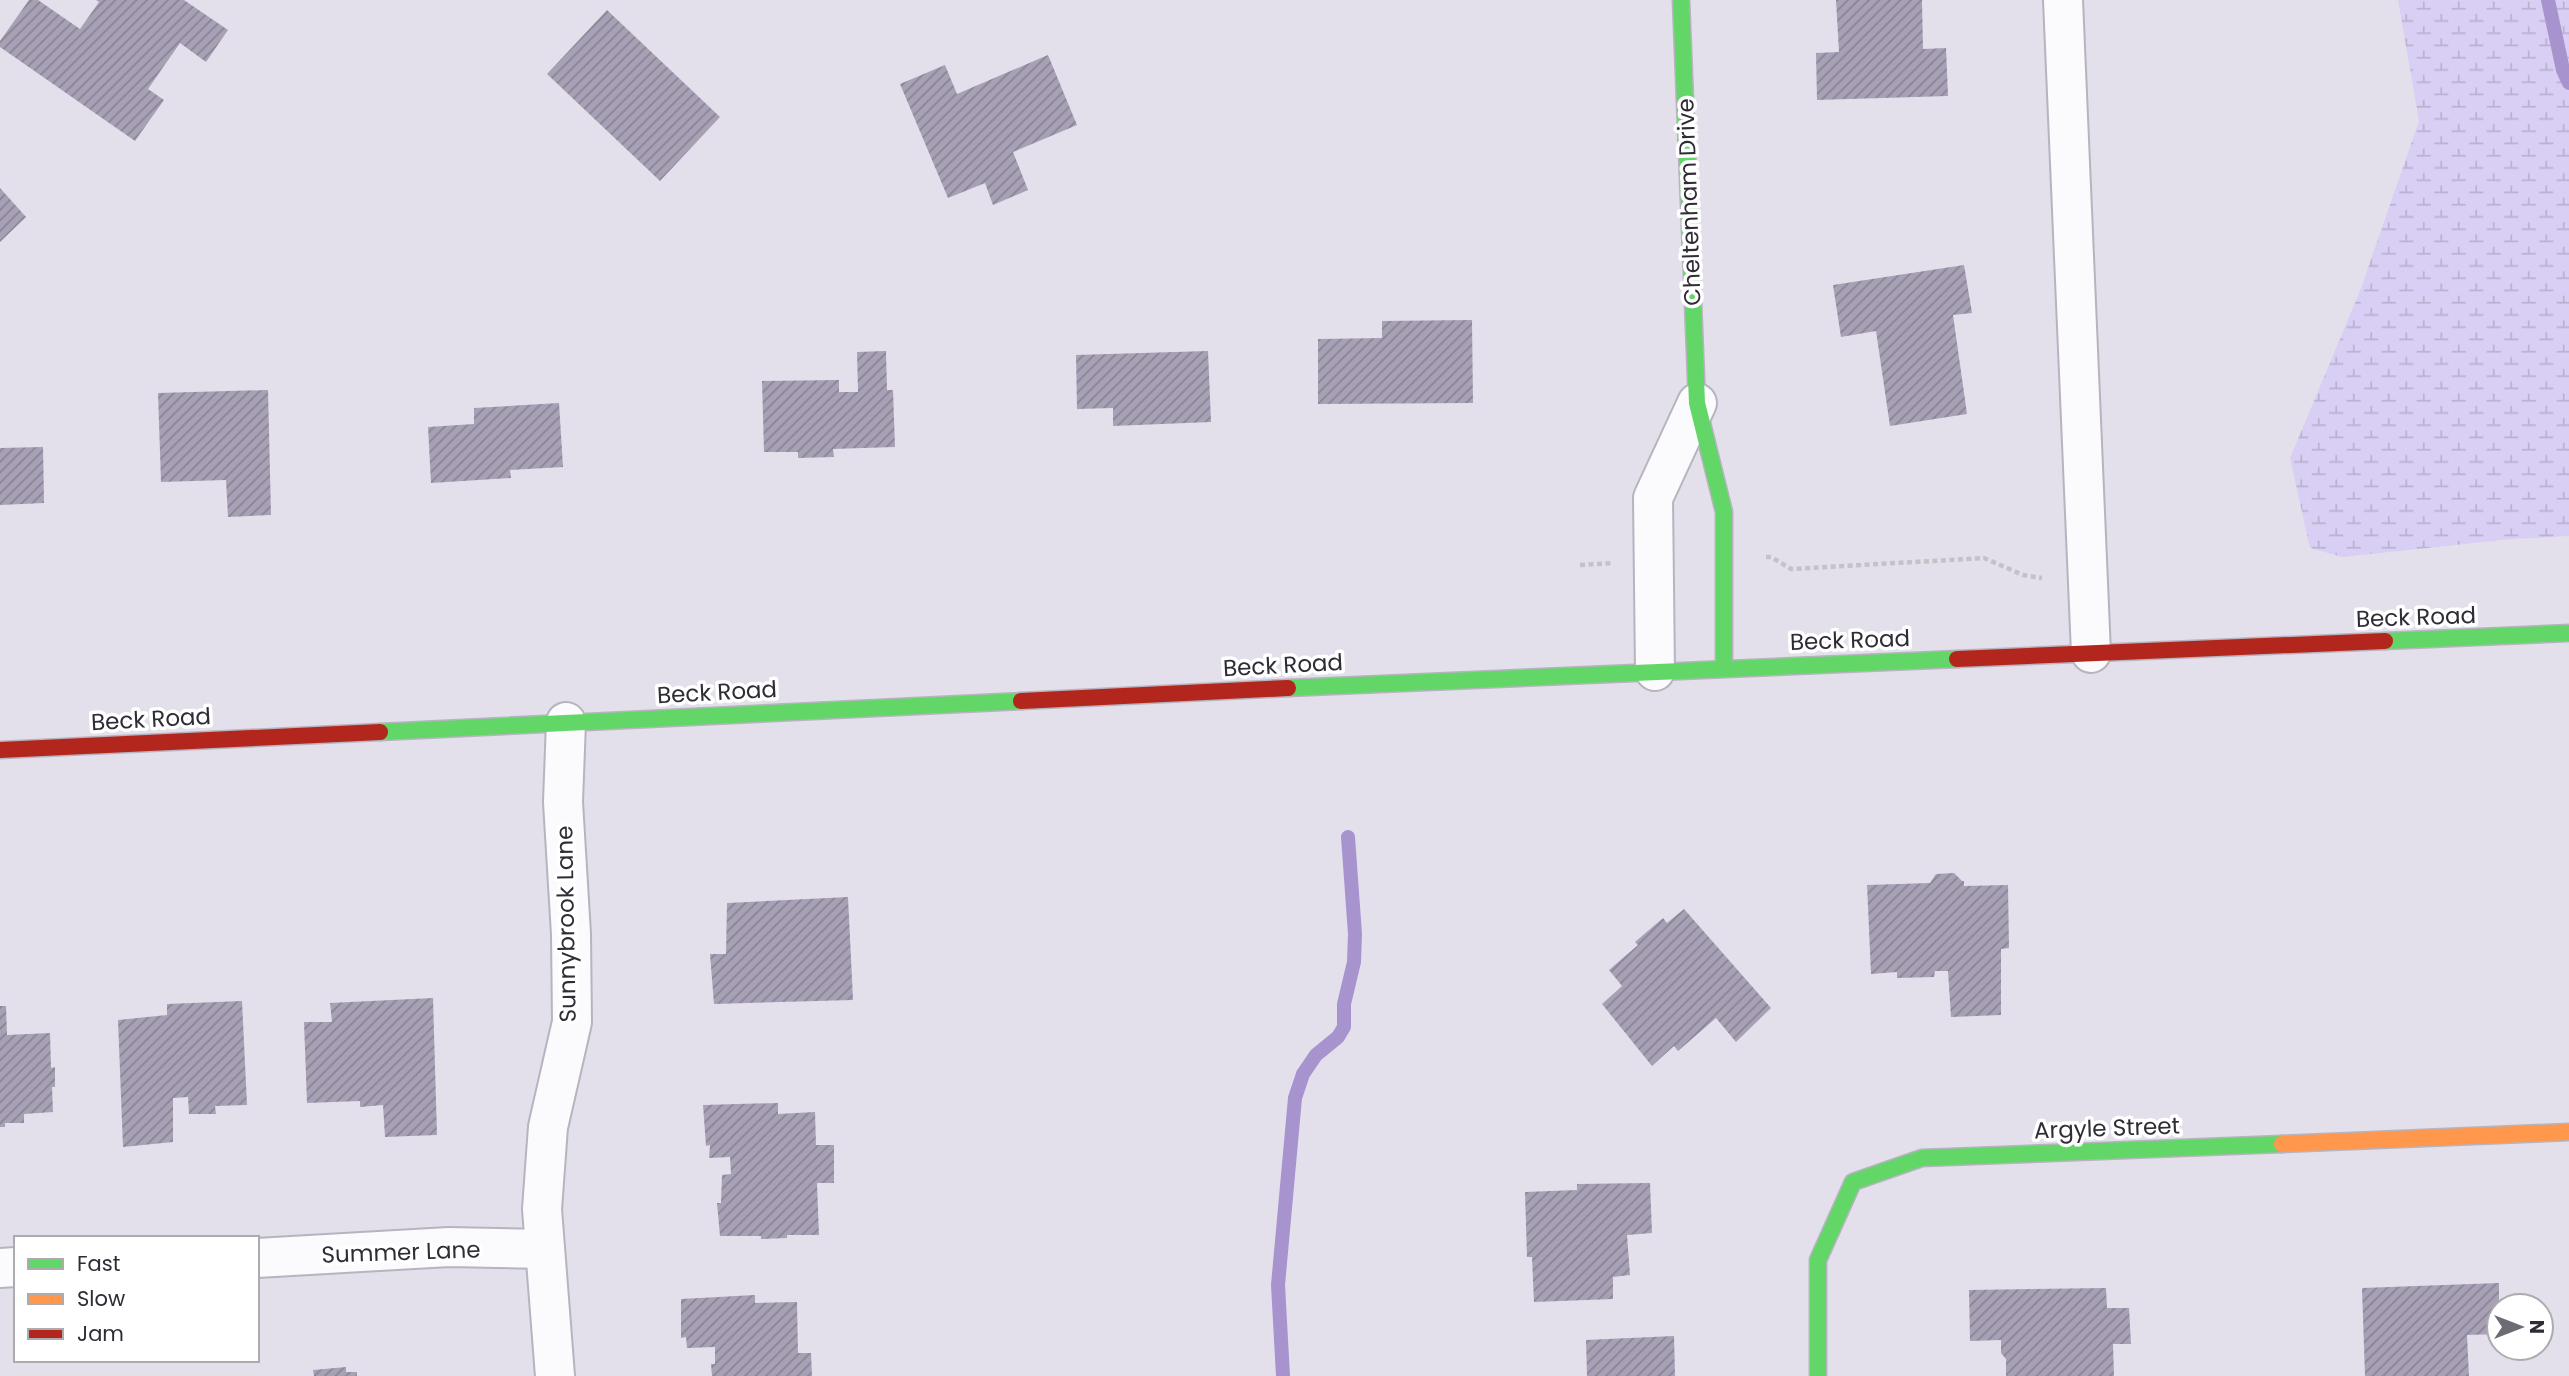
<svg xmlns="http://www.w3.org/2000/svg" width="2569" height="1376" viewBox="0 0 2569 1376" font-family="Poppins,sans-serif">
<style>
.wetland{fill:url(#wetland-marsh)}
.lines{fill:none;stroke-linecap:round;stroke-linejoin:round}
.stream{stroke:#a794cf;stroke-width:14}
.building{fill:url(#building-hatch)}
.street-casing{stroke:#b6b4be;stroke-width:42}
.fast-casing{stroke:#b6b4be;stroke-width:19}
.slow-casing{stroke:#b6b4be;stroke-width:19}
.jam-casing{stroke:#b6b4be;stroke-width:19}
.path{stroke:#c3c2c6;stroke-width:4.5;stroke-dasharray:5 3.5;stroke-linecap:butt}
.street{stroke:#fbfafc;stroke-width:38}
.fast{stroke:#63d668;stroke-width:16}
.slow{stroke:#ff974d;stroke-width:16}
.jam{stroke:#b3261e;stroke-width:16}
.labels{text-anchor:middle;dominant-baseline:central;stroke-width:7;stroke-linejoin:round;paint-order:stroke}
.street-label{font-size:23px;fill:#2f2c35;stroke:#fff}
</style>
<defs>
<pattern id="wetland-marsh" width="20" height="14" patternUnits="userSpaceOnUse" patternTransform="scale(1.75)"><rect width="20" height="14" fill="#d9cef3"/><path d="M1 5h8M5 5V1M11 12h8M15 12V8" fill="none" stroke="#bbb1d1"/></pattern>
<pattern id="building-hatch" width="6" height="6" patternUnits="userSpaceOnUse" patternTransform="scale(1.75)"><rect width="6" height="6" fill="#a8a1b6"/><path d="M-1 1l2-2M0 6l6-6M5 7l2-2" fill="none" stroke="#898395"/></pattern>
</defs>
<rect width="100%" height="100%" fill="#e3e0ec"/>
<polygon class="wetland" points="2398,0 2569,0 2569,536 2511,539 2343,557 2310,548 2290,458 2360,291 2419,121"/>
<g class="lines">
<g class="stream">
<polyline points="2548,0 2563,70 2569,83"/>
<polyline points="1283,1376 1278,1285 1295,1098 1303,1074 1316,1055 1338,1037 1344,1027 1344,1004 1354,962 1355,934 1348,837"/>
</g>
</g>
<g class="building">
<polygon points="29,0 38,0 80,29 99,2 96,0 184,0 228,30 206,62 180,43 148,89 164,100 135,141 0,47 0,41"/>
<polygon points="1836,0 1922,0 1923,49 1946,48 1948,96 1817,100 1816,53 1839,52"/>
<polygon points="607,10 720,117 660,181 547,74"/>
<polygon points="1048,55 1077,125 1013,152 1028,190 993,205 985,183 948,198 900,84 945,65 957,94"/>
<polygon points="0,188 26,217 0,242"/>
<polygon points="1964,265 1972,313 1953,315 1967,414 1890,426 1876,331 1841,337 1833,285"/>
<polygon points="1472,320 1473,403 1318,404 1318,339 1382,338 1382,321"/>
<polygon points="886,351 887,390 893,390 895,447 833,449 834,457 798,458 798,452 764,452 762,381 839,380 839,392 858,392 857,352"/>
<polygon points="1208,351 1211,422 1113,426 1113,408 1077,409 1076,355"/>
<polygon points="268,390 271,515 228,517 226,480 161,482 158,393"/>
<polygon points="559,403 563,467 510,470 511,478 431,483 428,427 474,424 474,408"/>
<polygon points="43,447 44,503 0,505 0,448"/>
<polygon points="1954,873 1962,881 1964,881 1964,886 2008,885 2009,948 2001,949 2001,1015 1951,1017 1948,971 1935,971 1934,977 1897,978 1897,972 1871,974 1867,885 1930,883 1936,874"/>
<polygon points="848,897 853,1000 714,1004 710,954 726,954 727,903"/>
<polygon points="1684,909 1771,1008 1736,1042 1716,1018 1678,1051 1674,1046 1652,1066 1602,1004 1622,986 1609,970 1638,945 1635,942 1663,918 1667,923"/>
<polygon points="433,998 437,1135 385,1137 383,1105 360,1107 360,1101 307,1103 304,1022 332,1022 330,1003"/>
<polygon points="242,1001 247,1105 215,1106 216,1114 189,1114 188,1097 173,1098 173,1142 123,1147 118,1020 167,1015 167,1004"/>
<polygon points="0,1006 6,1006 7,1035 50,1033 51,1068 55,1067 55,1087 52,1087 53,1112 24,1114 24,1123 5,1123 5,1127 0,1127"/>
<polygon points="778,1103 778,1114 815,1112 816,1145 834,1145 834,1183 817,1183 819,1235 787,1235 787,1238 761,1239 761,1236 720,1236 717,1203 721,1203 722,1175 731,1174 730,1157 709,1158 710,1145 706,1146 703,1105"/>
<polygon points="1650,1183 1652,1233 1627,1235 1630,1275 1613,1277 1613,1299 1534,1302 1532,1257 1527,1257 1525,1192 1577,1190 1577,1184"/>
<polygon points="2499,1283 2499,1334 2467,1335 2469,1376 2365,1376 2362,1288"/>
<polygon points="2106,1288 2107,1308 2129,1308 2131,1344 2113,1344 2114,1376 2006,1376 2006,1359 2001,1353 2001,1340 1970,1341 1969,1290"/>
<polygon points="755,1295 755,1303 797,1302 798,1353 811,1353 812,1376 712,1376 711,1364 715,1364 715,1347 687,1348 686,1337 681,1338 681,1299"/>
<polygon points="1674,1336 1675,1376 1587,1376 1586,1340"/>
<polygon points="346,1367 346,1372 357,1372 357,1376 314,1376 313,1370"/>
</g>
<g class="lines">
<g class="street-casing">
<g id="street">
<polyline points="2063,0 2091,653"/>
<polyline points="1655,671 1653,498 1697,403"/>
<polyline points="257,1258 449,1247 545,1249"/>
<polyline points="0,1268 16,1267"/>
<polyline points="555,1376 542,1209 548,1127 572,1022 571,934 563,802 566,722"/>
</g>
</g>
<g class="fast-casing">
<g id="fast">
<polyline points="1681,0 1697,403 1724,512 1724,668"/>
<polyline points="2385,641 2569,633"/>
<polyline points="1288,688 1957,659"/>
<polyline points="380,732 1021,701"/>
<polyline points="1818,1376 1818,1260 1853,1182 1922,1158 2282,1144"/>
</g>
</g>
<g class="slow-casing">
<polyline id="slow" points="2282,1144 2569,1132"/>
</g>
<g class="jam-casing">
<g id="jam">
<polyline points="1957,659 2385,641"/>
<polyline points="1021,701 1288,688"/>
<polyline points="0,750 380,732"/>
</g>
</g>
<g class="path">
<polyline points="1766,557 1771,557 1791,569 1984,558 2023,575 2042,578"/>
<polyline points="1580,565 1614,563"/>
</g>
<use href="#street" class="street"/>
<use href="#fast" class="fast"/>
<use href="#slow" class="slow"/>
<use href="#jam" class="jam"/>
</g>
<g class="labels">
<g class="street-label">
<text transform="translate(1689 202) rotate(-92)">Cheltenham Drive</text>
<text transform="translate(2416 617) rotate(-2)">Beck Road</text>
<text transform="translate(1850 640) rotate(-2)">Beck Road</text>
<text transform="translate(1283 665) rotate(-3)">Beck Road</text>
<text transform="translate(717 692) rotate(-3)">Beck Road</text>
<text transform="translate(151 719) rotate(-3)">Beck Road</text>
<text transform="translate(566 924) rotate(-91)">Sunnybrook Lane</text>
<text transform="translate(2107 1128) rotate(-2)">Argyle Street</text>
<text transform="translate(401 1252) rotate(-2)">Summer Lane</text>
</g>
</g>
<rect x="14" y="1236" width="245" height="126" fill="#ffffff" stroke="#acabae" stroke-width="2"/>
<rect x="28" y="1259" width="35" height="10" fill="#63d668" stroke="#acabae" stroke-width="2"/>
<text x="77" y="1271" font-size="21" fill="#2f2c35">Fast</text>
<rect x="28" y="1294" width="35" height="10" fill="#ff974d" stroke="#acabae" stroke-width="2"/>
<text x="77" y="1306" font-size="21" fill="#2f2c35">Slow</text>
<rect x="28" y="1329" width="35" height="10" fill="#b3261e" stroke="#acabae" stroke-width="2"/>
<text x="77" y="1341" font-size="21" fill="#2f2c35">Jam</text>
<g transform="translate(2520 1327) rotate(90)"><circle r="33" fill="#ffffff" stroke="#acabae" stroke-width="2"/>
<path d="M0-5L12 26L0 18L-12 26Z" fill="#6e6b75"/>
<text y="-10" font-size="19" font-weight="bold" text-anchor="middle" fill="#2f2c35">N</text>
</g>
</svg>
